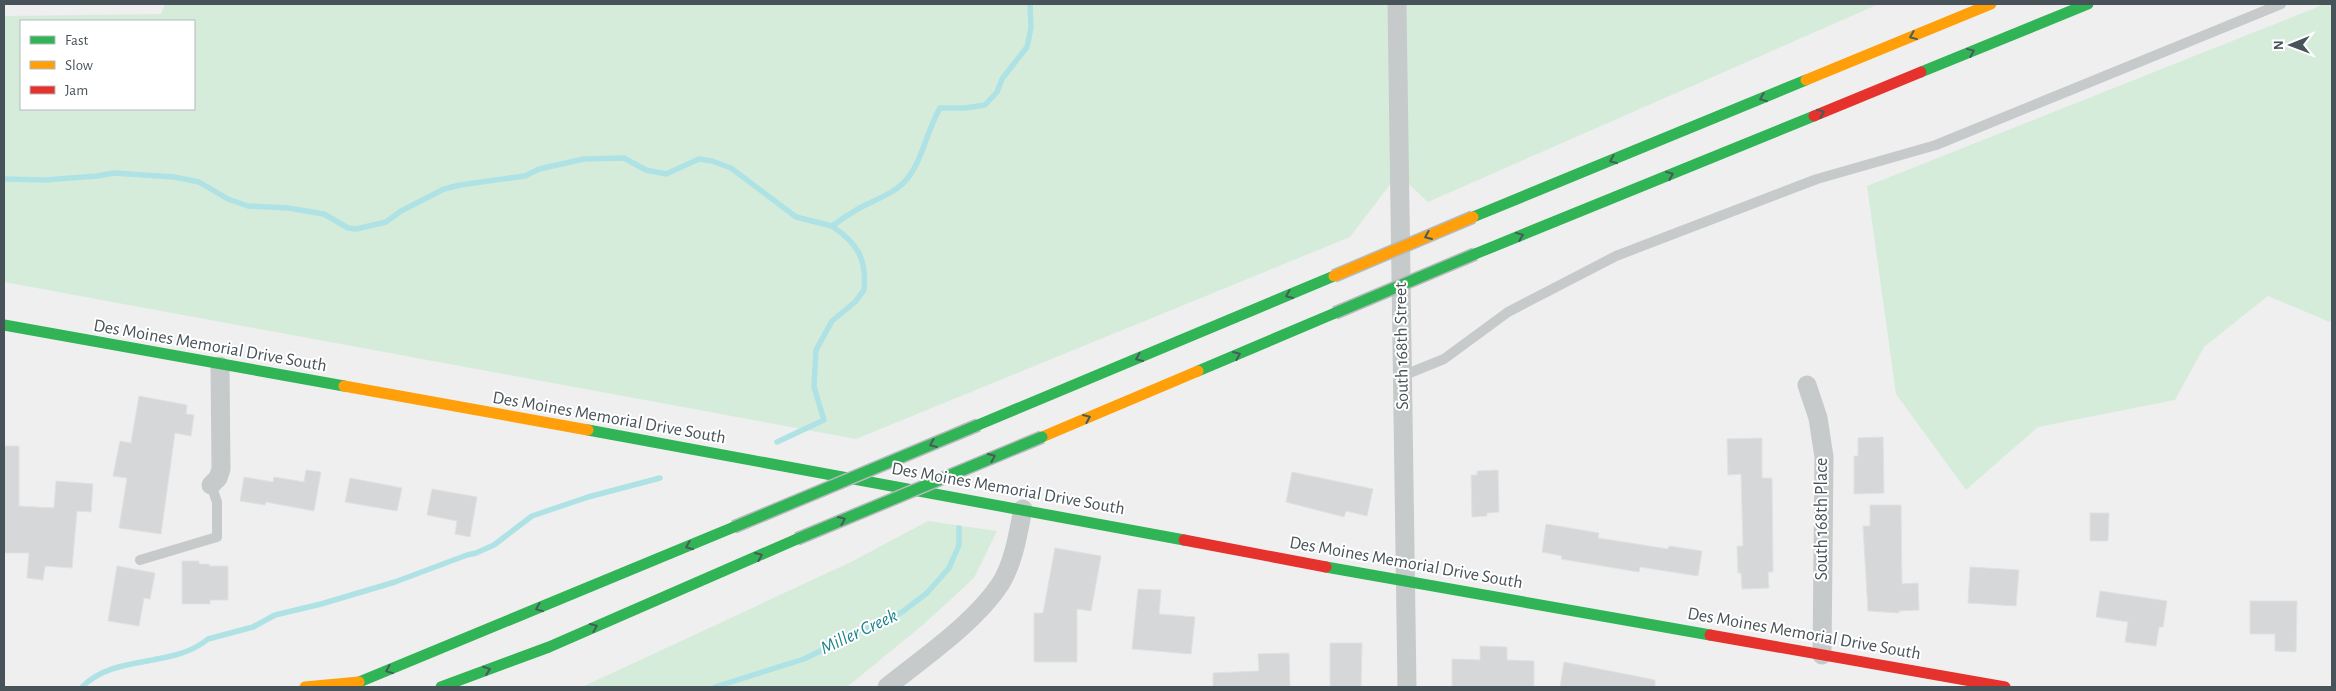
<svg xmlns="http://www.w3.org/2000/svg" width="2336" height="691" viewBox="0 0 2336 691" font-family="'Alegreya Sans',sans-serif">
<style>
.green{fill:#d6ecdb;fill-rule:evenodd}
.lines{fill:none;stroke-linecap:round;stroke-linejoin:round}
.stream{stroke:#afe2e5;stroke-width:5.5}
.building{fill:#d5d7d8;stroke:#e0e1e2}
.lane{stroke:#c7caca;stroke-width:10}
.street{stroke:#c7caca;stroke-width:19}
.fast{stroke:#30b455;stroke-width:11}
.slow{stroke:#ff9f0a;stroke-width:11}
.jam{stroke:#e5322d;stroke-width:11}
.fast-bridge-casing{stroke:#b5babd;stroke-width:14;stroke-linecap:butt}
.slow-bridge-casing{stroke:#b5babd;stroke-width:14;stroke-linecap:butt}
.fast-bridge{stroke:#30b455;stroke-width:11}
.slow-bridge{stroke:#ff9f0a;stroke-width:11}
.oneway{stroke:#465d59}
.labels{text-anchor:middle;dominant-baseline:central;stroke-width:4;stroke-linejoin:round;paint-order:stroke}
.street-label{font-size:18px;fill:#485359;stroke:#fff}
.water-label{font-size:19px;font-style:italic;fill:#1c838a;stroke:#fff}
</style>
<rect width="100%" height="100%" fill="#efefef"/>
<g class="green">
<path d="M165 4H1879L1428 202 1398 174 1350 237 856 439 4 282V16L161 14ZM21 21H194V109H21Z"/>
<polygon points="2325,4 2332,4 2332,323 2268,296 2204,347 2175,400 2038,427 1966,490 1896,394 1867,186"/>
<polygon points="928,521 997,531 974,578 924,624 847,687 582,687 853,561"/>
</g>
<g class="lines">
<g class="stream">
<polyline points="4,179 45,180 97,176 114,173 174,177 199,182 228,199 248,206 288,208 324,214 348,228 356,229 386,222 401,211 444,189 460,185 525,176 539,169 584,159 624,158 646,170 666,174 699,159 712,161 731,168 796,217 832,226"/>
<path d="M777 442 824 420 814 387 816 350 832 321 855 302 864 290C867 258 857 243 832 226 840 220 849 214 858 209 874 200 896 193 907 179 923 159 927 130 940 108H965L985 105 997 92 1002 79 1027 47 1031 28 1030 4"/>
<path d="M82 687C116 653 172 669 208 639L253 627 275 615 321 604 395 582 467 555 476 553 494 545 532 516 588 497 660 478"/>
<polyline points="715,687 804,659 830,646 846,635 879,624 902,612 927,593 949,568 959,545 959,528"/>
</g>
</g>
<g class="building">
<polygon points="139,396 187,405 186,414 194,415 191,436 175,433 161,534 119,528 127,478 113,476 120,441 131,443"/>
<polygon points="1883,437 1884,493 1854,494 1854,456 1858,456 1858,438"/>
<polygon points="1762,438 1762,478 1772,478 1773,572 1768,572 1769,588 1742,589 1741,573 1738,573 1737,546 1743,546 1741,474 1728,475 1727,439"/>
<polygon points="4,446 19,446 19,506 54,508 56,481 93,484 91,512 77,511 72,568 45,566 43,580 27,578 29,553 4,553"/>
<polygon points="306,470 321,472 314,511 266,502 265,505 240,501 244,477 273,482 274,477 304,482"/>
<polygon points="1498,470 1499,512 1487,513 1487,516 1472,517 1471,475 1477,475 1477,471"/>
<polygon points="1292,472 1373,489 1367,516 1346,511 1344,517 1286,502"/>
<polygon points="350,478 402,488 397,511 345,502"/>
<polygon points="432,489 477,497 470,537 455,534 457,521 427,515"/>
<polygon points="1870,505 1901,505 1902,584 1918,583 1919,610 1899,611 1899,613 1868,611 1863,526 1870,526"/>
<polygon points="2090,513 2109,513 2108,541 2090,541"/>
<polygon points="1546,524 1599,533 1598,538 1668,549 1669,546 1702,551 1698,576 1640,567 1639,572 1561,559 1562,556 1542,552"/>
<polygon points="1055,548 1101,556 1091,611 1077,609 1077,662 1034,662 1034,613 1043,613"/>
<polygon points="182,561 199,561 199,564 209,564 209,566 228,566 228,600 210,600 210,604 182,604"/>
<polygon points="117,566 155,573 150,599 144,598 139,626 108,621"/>
<polygon points="1970,567 2019,570 2016,606 1968,603"/>
<polygon points="1138,589 1161,590 1159,614 1195,617 1191,654 1132,649"/>
<polygon points="2100,591 2167,601 2163,627 2159,627 2156,646 2125,642 2128,622 2096,617"/>
<polygon points="2250,601 2297,601 2296,652 2275,651 2275,634 2250,634"/>
<polygon points="1330,643 1362,643 1361,687 1330,687"/>
<polygon points="1480,646 1507,647 1507,660 1534,661 1534,687 1452,687 1452,659 1480,660"/>
<polygon points="1289,653 1290,687 1213,687 1213,673 1259,671 1258,654"/>
<polygon points="1564,662 1655,680 1655,687 1560,687"/>
</g>
<g class="lines">
<g class="lane">
<polyline points="1402,376 1444,359 1508,312 1616,256 1817,179 1936,145 2281,4"/>
<polyline points="140,560 217,537 217,502 211,485"/>
</g>
<g class="street">
<polyline points="1397,4 1407,687"/>
<polyline points="1807,385 1818,418 1824,457 1822,655"/>
<polyline points="211,485 218,478 221,469 220,366"/>
<path d="M887 687C924 657 975 623 1001 583 1014 561 1018 534 1023 509"/>
</g>
<g class="fast">
<polyline points="1921,72 2088,4"/>
<polyline points="1473,217 1806,80"/>
<polyline points="1475,254 1814,116"/>
<polyline points="4,325 344,386"/>
<polyline points="1198,371 1335,313"/>
<polyline points="978,425 1334,276"/>
<polyline points="588,430 1184,540"/>
<polyline points="1326,567 1710,635"/>
<polyline points="347,687 734,527"/>
<polyline points="441,687 549,647 797,539"/>
</g>
<g class="slow">
<polyline points="1806,80 1991,4"/>
<polyline points="344,386 588,430"/>
<polyline points="1042,437 1198,371"/>
<polyline points="305,687 359,682"/>
</g>
<g class="jam">
<polyline points="1814,116 1921,72"/>
<polyline points="1184,540 1326,567"/>
<polyline points="1710,635 2005,687"/>
</g>
<g class="fast-bridge-casing">
<g id="fast-bridge">
<polyline points="1335,313 1475,254"/>
<polyline points="734,527 978,425"/>
<polyline points="797,539 1042,437"/>
</g>
</g>
<g class="slow-bridge-casing">
<polyline id="slow-bridge" points="1334,276 1473,217"/>
</g>
<use href="#fast-bridge" class="fast-bridge"/>
<use href="#slow-bridge" class="slow-bridge"/>
</g>
<defs><path id="oneway-chevron" d="M-2-3.5L2.5 0L-2 3.5" fill="none" stroke-width="1.6" stroke-linecap="round" stroke-linejoin="round" transform="scale(1.25)"/></defs>
<g class="oneway">
<use href="#oneway-chevron" transform="translate(1913 36) rotate(158)"/>
<use href="#oneway-chevron" transform="translate(1971 52) rotate(-22)"/>
<use href="#oneway-chevron" transform="translate(1763 98) rotate(158)"/>
<use href="#oneway-chevron" transform="translate(1821 113) rotate(-22)"/>
<use href="#oneway-chevron" transform="translate(1613 160) rotate(158)"/>
<use href="#oneway-chevron" transform="translate(1670 175) rotate(-22)"/>
<use href="#oneway-chevron" transform="translate(1428 236) rotate(157)"/>
<use href="#oneway-chevron" transform="translate(1520 236) rotate(-22)"/>
<use href="#oneway-chevron" transform="translate(1289 295) rotate(157)"/>
<use href="#oneway-chevron" transform="translate(1237 355) rotate(-23)"/>
<use href="#oneway-chevron" transform="translate(1139 358) rotate(157)"/>
<use href="#oneway-chevron" transform="translate(1087 418) rotate(-23)"/>
<use href="#oneway-chevron" transform="translate(933 444) rotate(157)"/>
<use href="#oneway-chevron" transform="translate(992 457) rotate(-23)"/>
<use href="#oneway-chevron" transform="translate(842 520) rotate(-23)"/>
<use href="#oneway-chevron" transform="translate(689 546) rotate(158)"/>
<use href="#oneway-chevron" transform="translate(759 556) rotate(-23)"/>
<use href="#oneway-chevron" transform="translate(539 608) rotate(158)"/>
<use href="#oneway-chevron" transform="translate(594 627) rotate(-23)"/>
<use href="#oneway-chevron" transform="translate(389 670) rotate(158)"/>
<use href="#oneway-chevron" transform="translate(487 670) rotate(-21)"/>
</g>
<g class="labels">
<g class="street-label">
<text transform="translate(210 346) rotate(10)">Des Moines Memorial Drive South</text>
<text transform="translate(1402 346) rotate(-91)">South 168th Street</text>
<text transform="translate(609 418) rotate(10)">Des Moines Memorial Drive South</text>
<text transform="translate(1008 489) rotate(10)">Des Moines Memorial Drive South</text>
<text transform="translate(1822 519) rotate(-90)">South 168th Place</text>
<text transform="translate(1406 563) rotate(10)">Des Moines Memorial Drive South</text>
<text transform="translate(1804 634) rotate(10)">Des Moines Memorial Drive South</text>
</g>
<g class="water-label">
<text transform="translate(859 632) rotate(-25)">Miller Creek</text>
</g>
</g>
<rect width="2336" height="691" fill="none" stroke="#485359" stroke-width="10"/>
<rect x="20" y="20" width="175" height="90" fill="#ffffff" stroke="#b6babd"/>
<rect x="30" y="36" width="25" height="8" fill="#30b455" stroke="#b6babd"/>
<text x="65" y="45" font-size="15" fill="#485359">Fast</text>
<rect x="30" y="61" width="25" height="8" fill="#ff9f0a" stroke="#b6babd"/>
<text x="65" y="70" font-size="15" fill="#485359">Slow</text>
<rect x="30" y="86" width="25" height="8" fill="#e5322d" stroke="#b6babd"/>
<text x="65" y="95" font-size="15" fill="#485359">Jam</text>
<g transform="translate(2291 45) rotate(269)" stroke="#ffffff" stroke-width="4" paint-order="stroke">
<path d="M0-4L9 19L0 12L-9 19Z" fill="#485359"/>
<text y="-8" font-size="14" font-weight="bold" text-anchor="middle" fill="#485359">N</text>
</g>
</svg>
